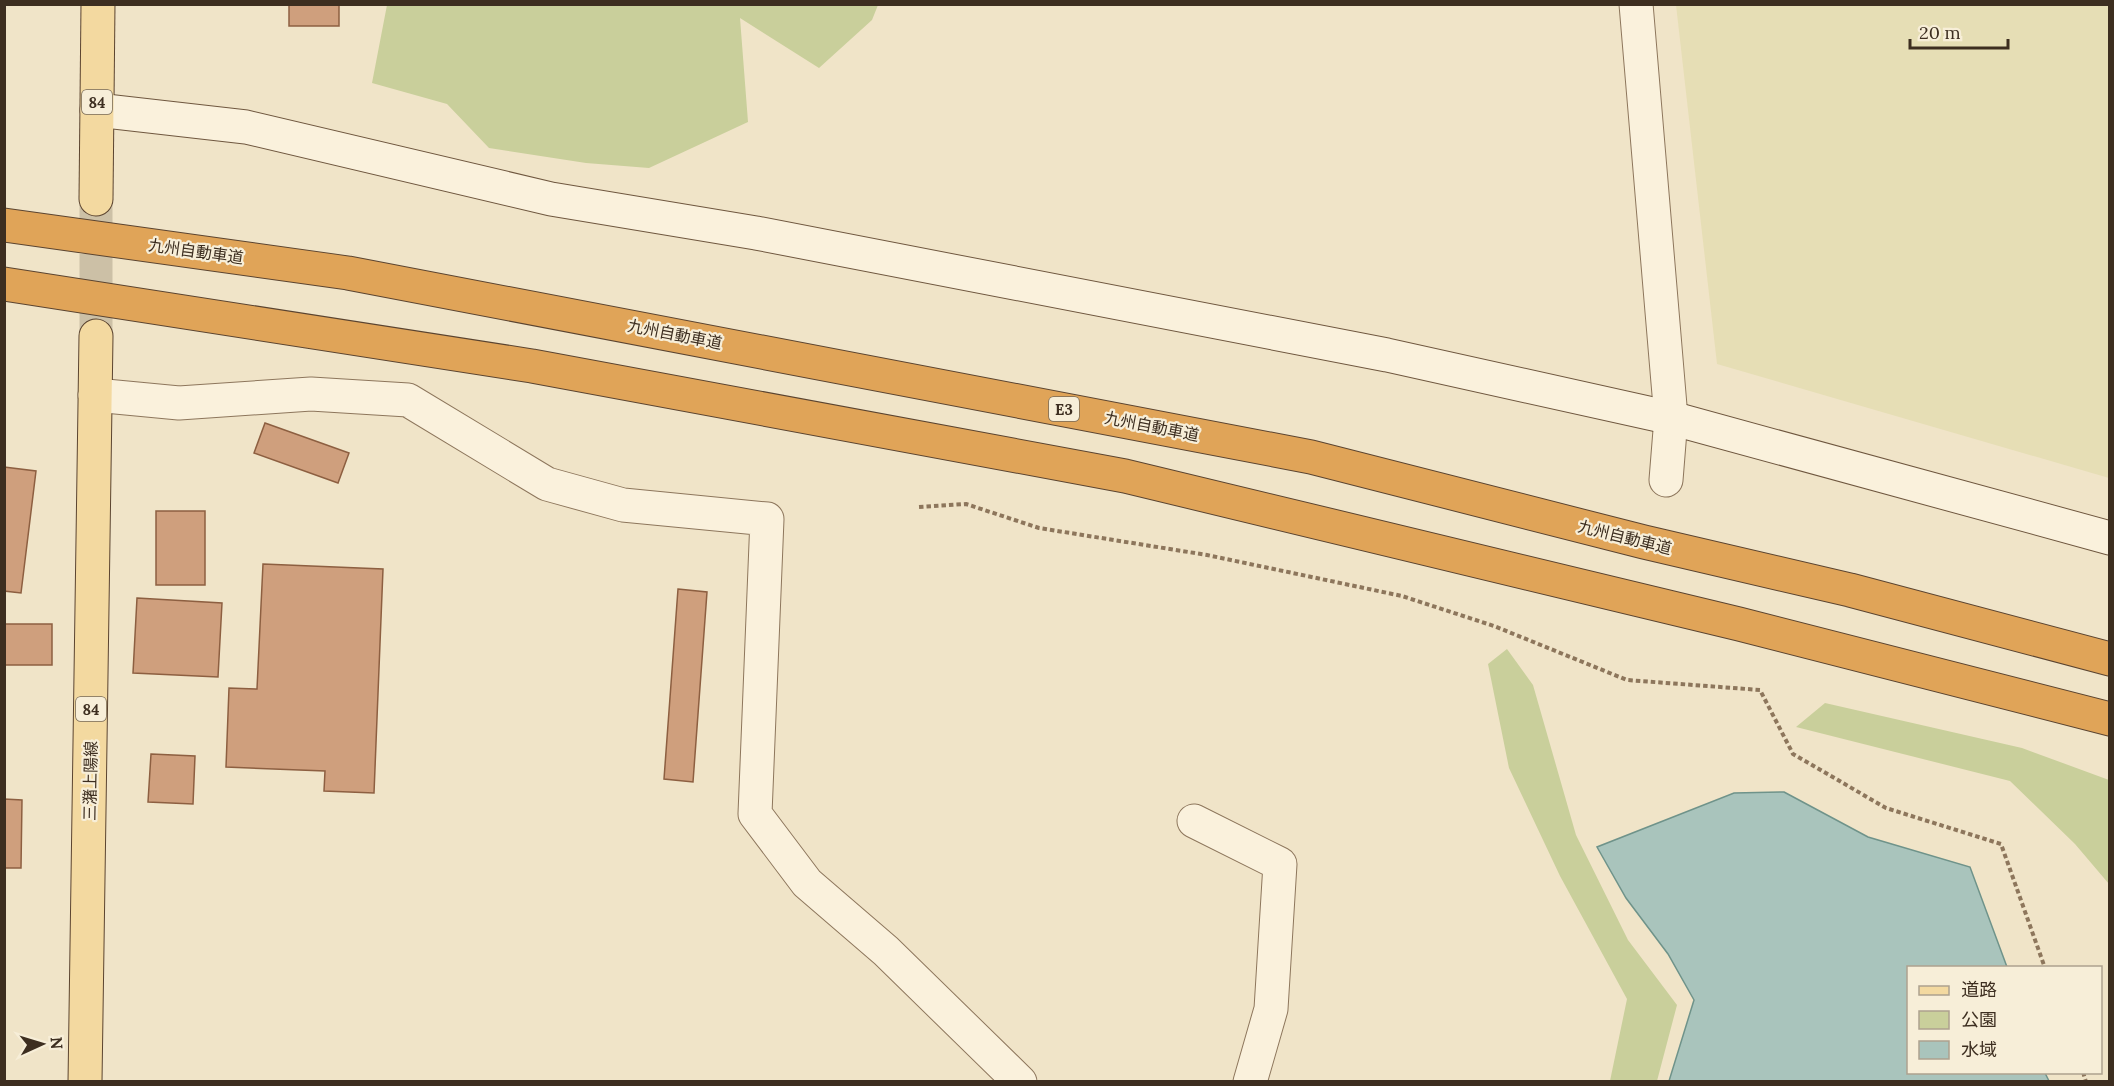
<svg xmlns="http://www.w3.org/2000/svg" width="2114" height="1086" viewBox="0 0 2114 1086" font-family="Lora,'Noto Sans JP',serif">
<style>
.farmland{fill:#e6deb5}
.green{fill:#c9cf9b}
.water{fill:#a9c4bc;stroke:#6f938a;stroke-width:1.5}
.building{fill:#cf9f7d;stroke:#8d5f41;stroke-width:1.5}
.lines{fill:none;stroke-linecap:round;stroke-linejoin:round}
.primary-tunnel{stroke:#ccc0a6;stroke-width:33;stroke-dasharray:33 16;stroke-linecap:butt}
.street-casing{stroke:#8d765c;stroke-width:35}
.secondary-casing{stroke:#6f573f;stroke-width:35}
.primary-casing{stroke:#5b4430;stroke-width:35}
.highway-casing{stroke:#5b4430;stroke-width:35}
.path{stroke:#8d765c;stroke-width:4;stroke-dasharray:4.5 3;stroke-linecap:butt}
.street{stroke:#faf1dc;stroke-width:33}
.secondary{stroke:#faf1dc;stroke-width:33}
.primary{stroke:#f3d9a0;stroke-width:33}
.highway{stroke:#e0a458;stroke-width:33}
.labels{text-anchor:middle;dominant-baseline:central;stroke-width:4.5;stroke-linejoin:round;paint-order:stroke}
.shield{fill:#f7eed8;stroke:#756857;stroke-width:1.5}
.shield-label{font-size:15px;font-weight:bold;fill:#3d2e20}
.street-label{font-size:16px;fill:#3d2e20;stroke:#f7eed8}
</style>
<rect width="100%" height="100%" fill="#f0e4c8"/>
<polygon class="farmland" points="1676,5 2109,5 2109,478 1717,364"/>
<g class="green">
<polygon points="387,5 387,4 878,5 872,20 819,68 740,18 748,122 649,168 586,163 489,148 447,104 372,83"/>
<polygon points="1507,649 1533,685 1576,835 1628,940 1677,1005 1657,1081 1610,1081 1627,999 1560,876 1509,768 1488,664"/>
<polygon points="1825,703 2022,748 2109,780 2109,884 2075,844 2010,781 1796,727"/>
</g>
<polygon class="water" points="1784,792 1868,837 1970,867 2007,967 1908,968 1908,1072 2045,1073 2049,1081 1669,1081 1694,1000 1668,954 1626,898 1597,847 1734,793"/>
<g class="building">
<rect x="289" y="4" width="50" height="22"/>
<polygon points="265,423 349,453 338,483 254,453"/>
<polygon points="4,467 36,471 21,593 4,591"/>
<rect x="156" y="511" width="49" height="74"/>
<polygon points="263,564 383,569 374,793 324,791 325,771 226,767 229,688 257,689"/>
<polygon points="678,589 707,592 693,782 664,779"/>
<polygon points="137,598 222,603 218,677 133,673"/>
<rect x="4" y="624" width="48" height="41"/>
<polygon points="151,754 195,756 193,804 148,802"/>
<polygon points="4,799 22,800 21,868 4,868"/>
</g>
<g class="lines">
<polyline class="primary-tunnel" points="96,336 96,199"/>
<g class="street-casing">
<g id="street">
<polyline points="1636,4 1671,418 1666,480"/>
<polyline points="95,395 179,403 311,394 408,400 547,484 623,505 767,519 755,814 807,883 886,951 1020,1082"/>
<polyline points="1194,821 1280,864 1271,1009 1250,1082"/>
</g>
</g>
<g class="secondary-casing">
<polyline id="secondary" points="97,110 246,127 551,199 756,233 1387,355 1671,418 2110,538"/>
</g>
<g class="primary-casing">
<g id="primary">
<polyline points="96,199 98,4"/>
<polyline points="85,1082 96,336"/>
</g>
</g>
<g class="highway-casing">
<g id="highway">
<polyline points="4,225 348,273 1311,457 1644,542 1850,590 2110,659"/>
<polyline points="4,284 532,366 1125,476 1739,624 2110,719"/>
</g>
</g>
<g class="path">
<polyline points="919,507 966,504 1039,528 1207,555 1402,596 1494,626 1627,680 1760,690 1793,754 1886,808 2001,844 2045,968"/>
<polyline points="2083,1072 2086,1082"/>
</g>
<use href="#street" class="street"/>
<use href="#secondary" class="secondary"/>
<use href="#primary" class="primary"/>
<use href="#highway" class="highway"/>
</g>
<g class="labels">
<g class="shield">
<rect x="82" y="90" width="30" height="24" rx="4.5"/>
<rect x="1049" y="397" width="30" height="24" rx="4.5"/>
<rect x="76" y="697" width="30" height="24" rx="4.5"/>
</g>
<g class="shield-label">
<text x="97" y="102">84</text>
<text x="1064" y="409">E3</text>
<text x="91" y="709">84</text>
</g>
<g class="street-label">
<text transform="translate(196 251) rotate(8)">九州自動車道</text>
<text transform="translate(675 334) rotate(11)">九州自動車道</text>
<text transform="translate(1152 426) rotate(11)">九州自動車道</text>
<text transform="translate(1625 537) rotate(14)">九州自動車道</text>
<text transform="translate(90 781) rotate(-89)">三潴上陽線</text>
</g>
</g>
<rect width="2114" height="1086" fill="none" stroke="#3d2e20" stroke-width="12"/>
<rect x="1907" y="966" width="195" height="108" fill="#f7eed8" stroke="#ada18e" stroke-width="1.5"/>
<rect x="1919" y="986" width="30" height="9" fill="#f3d9a0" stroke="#ada18e" stroke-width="1.5"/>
<text x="1961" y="996" font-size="18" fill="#3d2e20">道路</text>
<rect x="1919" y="1011" width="30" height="18" fill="#c9cf9b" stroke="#ada18e" stroke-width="1.5"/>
<text x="1961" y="1026" font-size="18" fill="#3d2e20">公園</text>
<rect x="1919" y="1041" width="30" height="18" fill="#a9c4bc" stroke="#ada18e" stroke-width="1.5"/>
<text x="1961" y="1056" font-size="18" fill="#3d2e20">水域</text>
<g transform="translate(42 1044) rotate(86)" stroke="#f7eed8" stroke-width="4.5" paint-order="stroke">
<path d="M0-4.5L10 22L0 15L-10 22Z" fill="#3d2e20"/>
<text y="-9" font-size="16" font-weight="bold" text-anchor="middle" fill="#3d2e20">N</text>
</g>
<path d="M1910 39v9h98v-9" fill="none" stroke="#3d2e20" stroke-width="3"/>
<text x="1919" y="39" font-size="18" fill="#3d2e20" stroke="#f7eed8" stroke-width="4.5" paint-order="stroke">20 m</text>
</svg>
